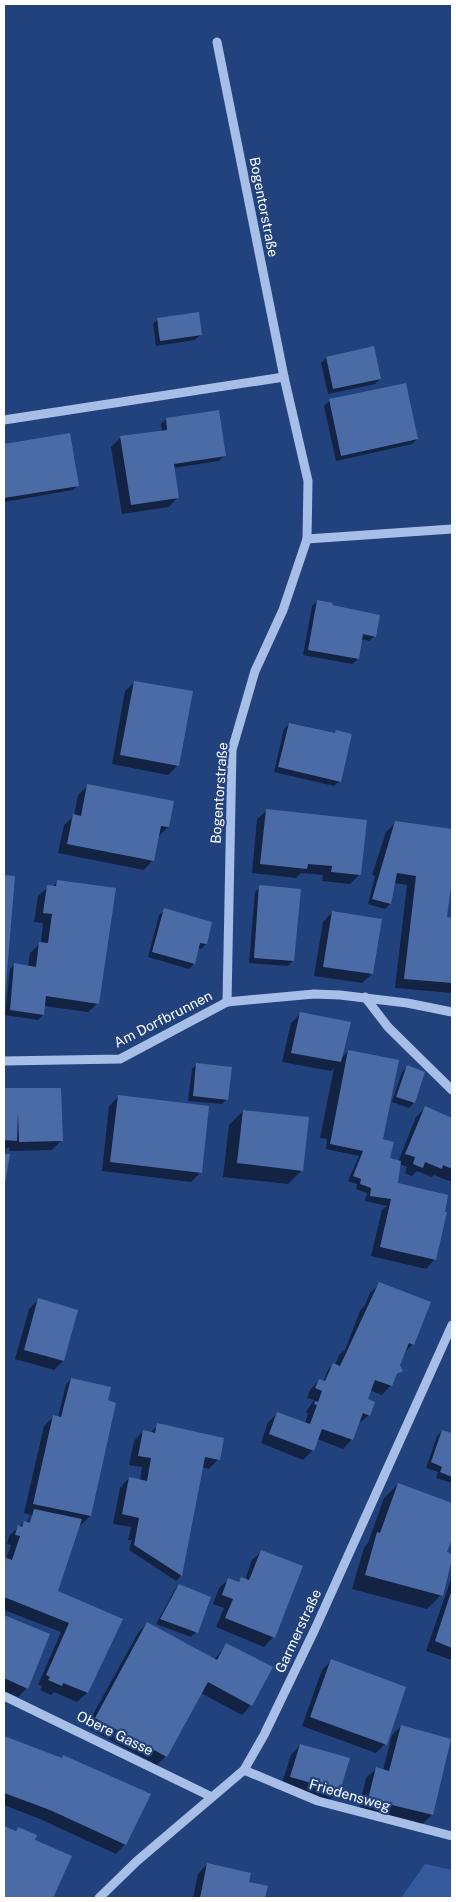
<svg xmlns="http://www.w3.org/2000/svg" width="456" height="1902" viewBox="0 0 456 1902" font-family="'Public Sans',sans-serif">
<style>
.green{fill:#355a9c}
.shadow{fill:#0007;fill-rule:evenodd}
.building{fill:#4b6ba7}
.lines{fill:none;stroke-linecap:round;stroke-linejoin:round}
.minor{stroke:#a7bee6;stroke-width:9}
.labels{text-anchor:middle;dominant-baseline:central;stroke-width:4.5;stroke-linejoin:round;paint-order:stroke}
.street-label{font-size:14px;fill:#fff;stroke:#22427e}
</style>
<rect width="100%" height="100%" fill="#22427e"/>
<polygon class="green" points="425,1864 452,1870 452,1898 401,1898"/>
<g class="shadow">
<polygon points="158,319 200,335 195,340 156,346 153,324"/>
<polygon points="326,358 380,379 375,384 328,394 321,363"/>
<polygon points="330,400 417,439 412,444 336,461 324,406"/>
<polygon points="166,419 224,456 219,461 173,468 178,497 169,507 122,514 111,447 121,437 162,432 161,424"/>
<polygon points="69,434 78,485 73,490 4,502 4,445"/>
<polygon points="317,601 331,606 375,636 369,641 361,639 358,659 352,664 303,655 312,606"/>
<polygon points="135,682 177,766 168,775 112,764 125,691"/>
<polygon points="289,724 340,781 334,786 274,772 284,729"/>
<polygon points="88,785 168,827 159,836 153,860 144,870 58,853 64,825 74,816 78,795"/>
<polygon points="267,810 359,875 350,884 322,881 323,875 301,873 296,878 252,873 257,819"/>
<polygon points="396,822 452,830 452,867 446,918 452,919 452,993 395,988 407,885 394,883 390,904 385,909 368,904 375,876 372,875 386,832"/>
<polygon points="4,877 13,877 4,995"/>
<polygon points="57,882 98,1003 88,1012 44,1006 43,1015 38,1020 5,1015 10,969 15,964 28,966 30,953 41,943 43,923 34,922 38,896 48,887 52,887"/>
<polygon points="260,887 293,961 288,966 249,963 255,892"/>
<polygon points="165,910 206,944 201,949 198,948 194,964 189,969 148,957 159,915"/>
<polygon points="332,912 372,974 362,983 314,976 323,922"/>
<polygon points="300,1014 341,1059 348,1051 388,1159 398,1162 416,1117 425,1108 452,1119 452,1182 434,1175 432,1177 417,1171 412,1176 405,1173 407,1167 400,1164 397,1184 435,1259 426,1269 371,1256 382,1210 387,1206 365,1201 367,1193 356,1189 357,1184 348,1181 359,1156 326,1149 327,1139 320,1138 334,1068 331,1071 282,1062 291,1023"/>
<polygon points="197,1064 227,1099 222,1104 188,1101 192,1069"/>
<polygon points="407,1067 414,1103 409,1108 392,1102 402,1072"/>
<polygon points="60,1089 61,1141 52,1150 10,1151 9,1147 4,1150 4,1091"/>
<polygon points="118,1097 201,1172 191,1182 102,1171 109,1106"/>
<polygon points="243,1111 302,1170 288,1184 223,1177 229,1125"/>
<polygon points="380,1283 413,1344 404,1353 399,1365 401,1371 394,1378 391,1385 382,1395 369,1390 366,1399 369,1415 358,1424 352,1439 343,1449 317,1439 313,1450 303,1460 261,1443 268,1422 278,1413 305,1423 308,1414 306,1412 314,1400 307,1398 310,1390 319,1380 323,1382 328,1370 333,1364 335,1365 339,1355 345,1350 360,1311 365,1305 370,1293"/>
<polygon points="39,1299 77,1311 63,1361 54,1370 15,1359 29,1309"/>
<path d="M71 1379 106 1401 115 1404 90 1516 81 1525H78L57 1592 121 1620 87 1693 77 1702 54 1692 51 1695 40 1690 42 1686 38 1685 61 1632 4 1610V1558L6 1559 11 1545 7 1544 9 1536 24 1522 27 1523 30 1515 24 1513 44 1426 53 1417 58 1418 66 1384ZM31 1515H34L29 1529 27 1528Z"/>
<polygon points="158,1425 218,1459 209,1469 202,1467 181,1576 176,1581 129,1550 132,1540 128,1540 131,1527 113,1524 120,1488 129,1478 140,1480 142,1467 129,1465 134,1441 143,1431 150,1433"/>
<polygon points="442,1431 452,1435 452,1483 436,1478 438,1472 426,1468 437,1436"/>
<polygon points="398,1484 452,1505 452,1535 446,1553 452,1555 441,1595 427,1609 352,1589 364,1548 368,1543 384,1498"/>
<polygon points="262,1551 273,1637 264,1647 216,1627 224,1608 213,1604 219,1588 229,1579 237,1583 241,1579 245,1580 252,1560"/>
<polygon points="452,1576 452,1660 426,1651"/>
<polygon points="179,1585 196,1632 191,1637 156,1624 174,1591"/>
<polygon points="4,1616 48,1635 27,1688 18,1697 4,1691"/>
<polygon points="147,1623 214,1660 226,1645 251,1705 242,1715 201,1693 166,1756 157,1765 86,1727 138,1633"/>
<polygon points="331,1661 385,1744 376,1753 302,1726 322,1670"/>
<polygon points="401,1726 449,1740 432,1815 422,1824 359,1809 366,1778 376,1769 383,1770 392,1735"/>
<polygon points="4,1737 61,1759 64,1756 125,1844 116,1854 40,1819 4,1805"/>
<polygon points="300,1745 349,1759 339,1791 329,1800 281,1786 291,1755"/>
<polygon points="4,1827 14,1832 18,1828 33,1841 70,1857 51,1898 4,1898"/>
<polygon points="207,1864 248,1883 267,1887 264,1898 193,1898 198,1874"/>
</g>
<g class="building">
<polygon points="199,312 202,335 160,341 157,318"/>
<polygon points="374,346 381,379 333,389 326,357"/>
<polygon points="406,383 418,439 341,456 329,399"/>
<polygon points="219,410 226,456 174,464 179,498 131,505 120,436 167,430 166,418"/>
<polygon points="70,433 79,486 4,498 4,444"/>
<polygon points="317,600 333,603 332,605 380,615 376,637 363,634 359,659 308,650"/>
<polygon points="134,681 193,691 179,766 120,755"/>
<polygon points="289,723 335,733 336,730 352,734 341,782 278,767"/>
<polygon points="87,784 174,801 169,827 161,826 154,861 67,844 73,814 81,816"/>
<polygon points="266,809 367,820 361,875 331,872 332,866 308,864 307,869 260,864"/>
<polygon points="395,821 452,829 452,879 447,917 452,918 452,983 404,979 416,876 397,873 391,904 372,899"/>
<polygon points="4,875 15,876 5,996 4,996"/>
<polygon points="57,880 116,888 99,1004 46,996 44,1015 10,1010 14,963 36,967 39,942 48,943 52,914 43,913 47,885 56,886"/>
<polygon points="259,885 301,889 294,961 254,958"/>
<polygon points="164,908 212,922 207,944 200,943 195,964 152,952"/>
<polygon points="332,911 382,919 373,974 323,967"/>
<polygon points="300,1012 351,1022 341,1062 291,1053"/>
<polygon points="348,1050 399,1060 383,1139 394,1142 390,1158 401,1161 398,1183 448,1195 445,1212 447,1212 436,1260 380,1247 391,1199 370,1196 371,1188 360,1184 361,1179 353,1176 363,1151 330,1144"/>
<polygon points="196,1063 232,1067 228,1100 193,1096"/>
<polygon points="407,1065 425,1072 415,1103 396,1097"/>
<polygon points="4,1088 61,1088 63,1141 19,1142 18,1112 17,1141 4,1140"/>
<polygon points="118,1095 209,1106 202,1173 110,1162"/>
<polygon points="425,1106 452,1118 452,1169 443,1165 442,1169 425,1162 423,1168 413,1164 415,1157 405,1154"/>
<polygon points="243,1110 309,1117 303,1171 237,1163"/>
<polygon points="4,1154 10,1154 5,1183 4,1183"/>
<polygon points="379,1282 431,1302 414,1345 409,1343 400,1365 403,1371 397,1374 392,1386 375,1380 368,1399 375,1402 370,1416 363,1413 353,1440 322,1429 314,1451 269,1434 277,1412 310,1424 317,1405 314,1404 315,1401 318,1402 322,1391 315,1388 319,1379 325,1381 333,1363 340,1366"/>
<polygon points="38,1298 78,1310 64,1361 24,1350"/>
<polygon points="71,1378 111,1387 108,1400 116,1403 91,1516 33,1504 53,1415 61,1417"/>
<polygon points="157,1423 224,1438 220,1460 205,1457 182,1576 134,1545 139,1518 122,1514 129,1477 147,1481 151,1458 138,1456 143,1430 155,1433"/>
<polygon points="442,1430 452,1433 452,1477 440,1472 442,1467 431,1462"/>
<polygon points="398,1483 452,1503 452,1539 447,1552 452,1554 452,1559 443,1596 365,1575 377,1532 380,1533"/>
<polygon points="34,1509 82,1519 58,1591 123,1619 88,1693 63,1683 62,1686 48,1680 50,1677 46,1675 69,1623 4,1597 4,1557 12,1560 20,1536 15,1535 18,1525 22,1527 24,1521 30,1523"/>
<polygon points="261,1550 303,1566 275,1638 225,1618 233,1599 222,1595 228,1578 239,1582 241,1577 249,1580"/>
<polygon points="179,1584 211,1597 198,1633 160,1619"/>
<polygon points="452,1589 452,1648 435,1641"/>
<polygon points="4,1615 50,1634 28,1689 4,1678"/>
<polygon points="147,1622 217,1660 226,1643 273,1667 252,1706 208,1682 167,1757 95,1718"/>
<polygon points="331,1659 406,1687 387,1745 310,1717"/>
<polygon points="401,1725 451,1739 433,1815 368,1799 376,1767 389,1771"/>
<polygon points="4,1736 62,1758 63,1755 151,1794 126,1845 50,1810 4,1793"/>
<polygon points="300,1744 350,1758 340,1791 290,1777"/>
<polygon points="4,1826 16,1831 18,1827 37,1835 35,1840 72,1856 53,1898 4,1898"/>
<polygon points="207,1863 251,1873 249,1882 268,1886 265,1898 200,1898"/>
</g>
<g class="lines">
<g class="minor">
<polyline points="217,42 284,377"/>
<polyline points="4,420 284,377 308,481 307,539 283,610 255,671 232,750 227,1002"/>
<polyline points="307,539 452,529"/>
<polyline points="365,997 388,1027 452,1090"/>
<polyline points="4,1061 120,1059 227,1002 314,994 340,995 407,1003 452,1012"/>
<polyline points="4,1696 212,1797"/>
<polyline points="244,1770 318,1801 452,1836"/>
<polyline points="99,1898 137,1861 244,1770 264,1735 315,1629 452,1325"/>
</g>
</g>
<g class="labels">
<g class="street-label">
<text transform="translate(264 207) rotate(79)">Bogentorstraße</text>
<text transform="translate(219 793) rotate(-86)">Bogentorstraße</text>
<text transform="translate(163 1019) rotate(-27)">Am Dorfbrunnen</text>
<text transform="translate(298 1631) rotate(-65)">Garmerstraße</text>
<text transform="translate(115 1733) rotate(26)">Obere Gasse</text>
<text transform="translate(350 1795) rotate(16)">Friedensweg</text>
</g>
</g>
<rect width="456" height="1902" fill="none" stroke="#ffffff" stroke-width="10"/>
</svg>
